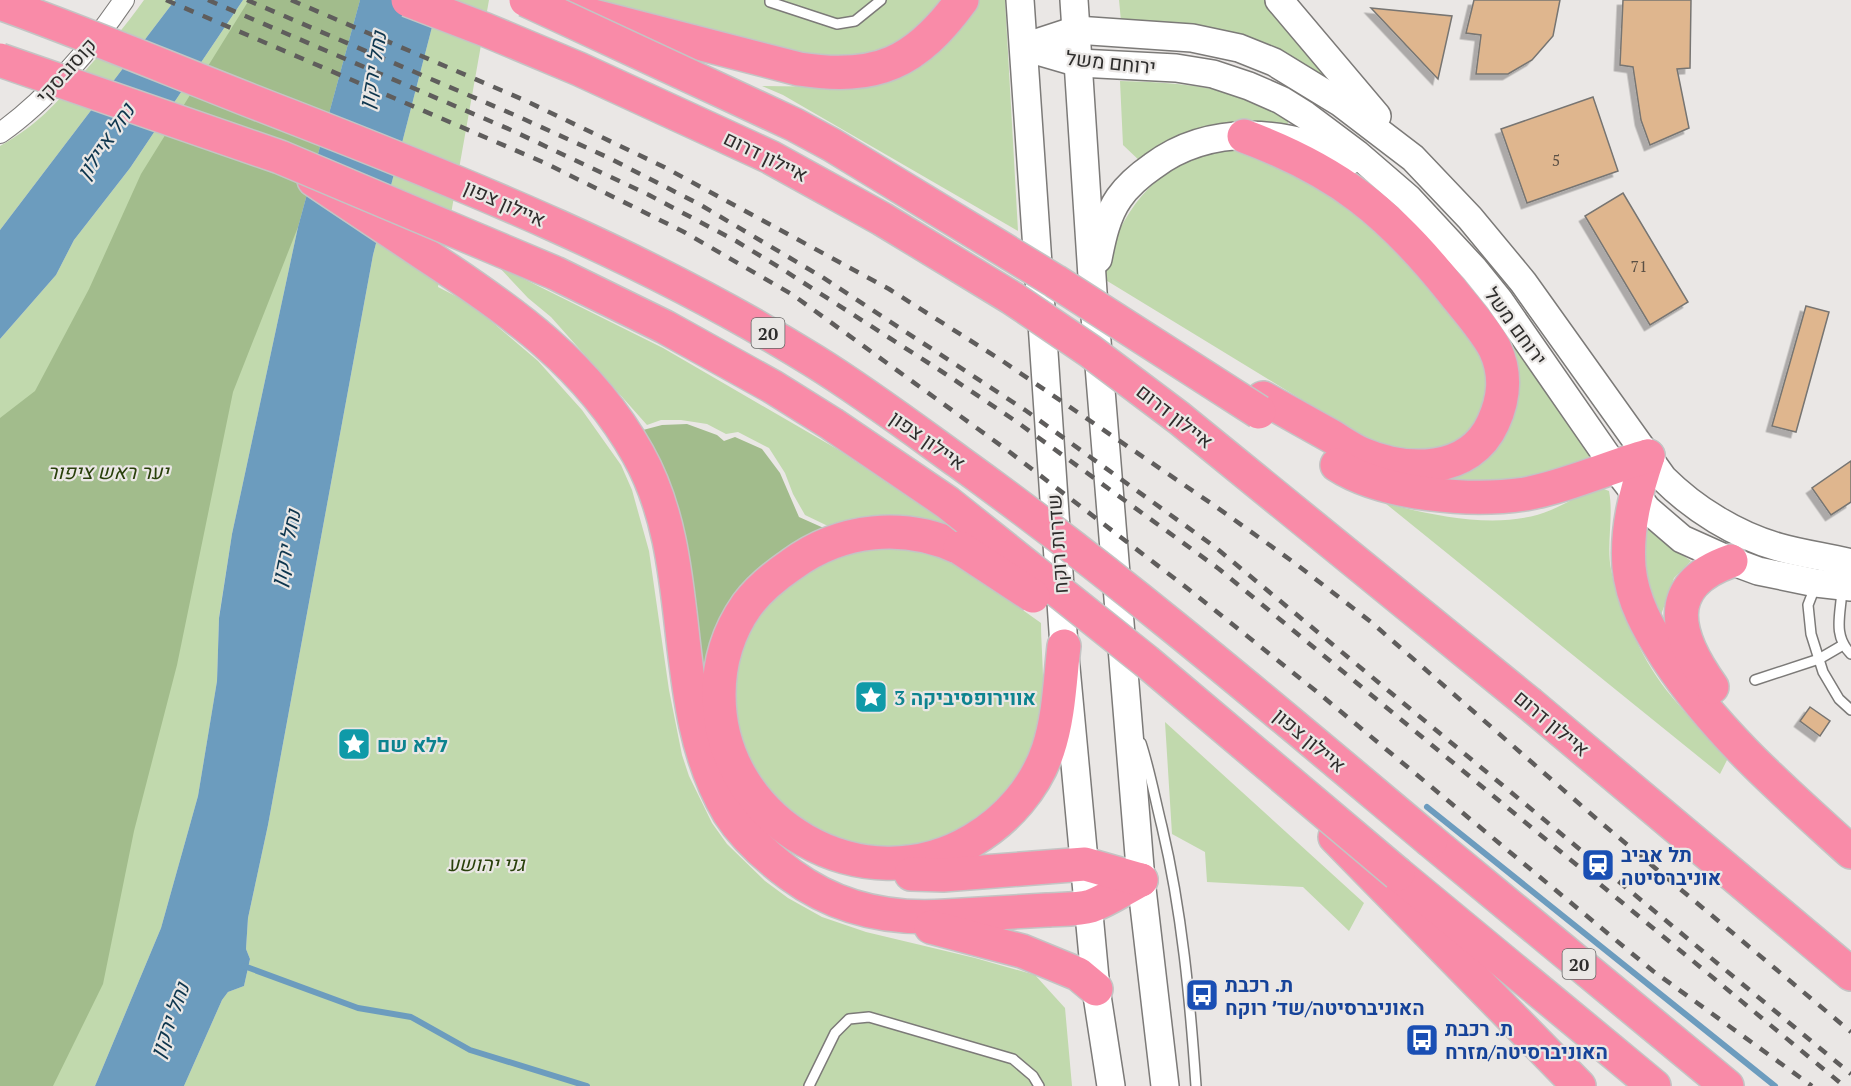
<svg xmlns="http://www.w3.org/2000/svg" width="1851" height="1086" viewBox="0 0 1851 1086" font-family="'PT Serif',Heebo,serif">
<style>
.green{fill:#c1d9ad}
.forest{fill:#a2bc8c}
.water{fill:#6c9cbe}
.lines{fill:none;stroke-linecap:round;stroke-linejoin:round}
.stream{stroke:#6c9cbe;stroke-width:6}
.building{fill:#dfb68e;stroke:#777572;stroke-width:1.5;filter:url(#shadow)}
.lane-casing{stroke:#7c7a78;stroke-width:12}
.street-casing{stroke:#7c7a78;stroke-width:22}
.secondary-casing{stroke:#7c7a78;stroke-width:30}
.highway-casing{stroke:#c4c4c4;stroke-width:36}
.lane{stroke:#fff;stroke-width:9}
.street{stroke:#fff;stroke-width:20}
.secondary{stroke:#fff;stroke-width:27}
.highway{stroke:#f98ba8;stroke-width:33}
.rail{stroke:#5f5d5c;stroke-width:4.5;stroke-dasharray:10 10;stroke-linecap:butt}
.highway-bridge-casing{stroke:#c4c4c4;stroke-width:36;stroke-linecap:butt}
.highway-bridge{stroke:#f98ba8;stroke-width:33}
.labels{text-anchor:middle;dominant-baseline:central;stroke-width:4.5;stroke-linejoin:round;paint-order:stroke}
.number-label{font-size:16px;fill:#5a4f44}
.shield{fill:#eae7e5;stroke:#666564;stroke-width:1.5}
.shield-label{font-size:18px;font-weight:bold;fill:#2e2d2c}
.street-label{font-size:20px;fill:#2e2d2c;stroke:#eae7e5}
.park-label{font-size:20px;font-style:italic;fill:#29400b;stroke:#eae7e5}
.culture-label{font-size:20px;font-weight:bold;fill:#0d838f;stroke:#eae7e5;text-anchor:start}
.transit-label{font-size:20px;font-weight:bold;fill:#164399;stroke:#eae7e5;text-anchor:start}
.water-label{font-size:21px;font-style:italic;fill:#0d354d;stroke:#eae7e5}
</style>
<defs>
<filter id="shadow"><feDropShadow dx="-5.5" dy="5.5" stdDeviation="0" flood-color="#0004"/></filter>
</defs>
<rect width="100%" height="100%" fill="#eae7e5"/>
<g class="green">
<path d="M144 0H175L0 230V146C38 125 55 104 84 72 105 49 126 26 144 0Z"/>
<polygon points="243,0 360,0 298,227 232,534 219,617 217,681 198,796 161,928 95,1086 0,1086 0,339 56,275 74,240 130,168"/>
<polygon points="439,0 489,0 438,287 471,304 538,361 582,410 621,465 632,490 649,551 669,690 682,755 689,776 712,823 727,844 765,881 788,898 822,917 866,932 975,958 1035,975 1065,1008 1072,1086 184,1086 222,1000 228,992 244,986 250,959 246,949 248,918 268,825 373,255"/>
<path d="M574 0H943C919 36 875 59 832 58 822 58 811 55 800 54Z"/>
<polygon points="977,0 1005,0 1018,231 783,95 762,86 841,87"/>
<polygon points="1119,0 1269,0 1338,90 1121,21"/>
<path d="M1120 81C1160 82 1199 84 1237 95 1255 101 1272 109 1290 116L1286 129 1189 132 1161 145 1143 164 1123 145Z"/>
<path d="M1233 149 1292 168 1382 231 1482 349 1489 400C1483 410 1477 422 1469 432 1445 460 1401 452 1371 442L1104 279C1107 266 1110 251 1115 239 1139 187 1176 155 1233 149Z"/>
<polygon points="498,266 663,348 749,398 837,449 960,532 830,527 805,515 793,494 785,473 769,448 738,432 726,434 707,424 681,420 661,420 647,425 551,317 528,298"/>
<polygon points="1494,309 1561,409 1591,458 1534,477 1494,485 1439,485 1437,473 1500,440 1486,318"/>
<path d="M1596 486 1609 491C1614 517 1606 544 1611 569 1619 611 1644 664 1672 697 1689 718 1709 738 1728 758L1720 774 1385 503C1434 516 1502 531 1551 510 1566 504 1581 494 1596 486Z"/>
<polygon points="1641,521 1662,541 1691,561 1674,578 1661,615 1647,582"/>
<path d="M906 547 954 561 1041 623C1041 653 1047 699 1039 727 1015 817 929 867 839 840 830 837 820 830 811 825 771 802 746 768 738 722 733 687 734 667 748 634 764 599 797 576 831 560 837 557 844 552 851 551 868 547 888 548 906 547Z"/>
<polygon points="1165,722 1364,903 1349,931 1303,887 1207,882 1205,852 1172,834"/>
</g>
<g class="forest">
<polygon points="249,0 360,0 298,227 233,392 177,665 134,831 103,984 53,1086 0,1086 0,418 35,391 89,289 141,174"/>
<polygon points="687,424 717,435 724,441 735,437 762,449 780,473 799,517 826,529 708,671 698,666 651,446 643,430 662,425"/>
</g>
<g class="water">
<polygon points="175,0 243,0 130,168 74,240 56,275 0,339 0,230"/>
<polygon points="360,0 439,0 373,255 268,825 248,918 246,949 250,959 244,986 228,992 222,1000 184,1086 95,1086 161,928 198,796 217,681 219,618 232,534 298,227"/>
</g>
<g class="lines">
<g class="stream">
<polyline points="1427,807 1775,1086"/>
<polyline points="244,966 358,1008 411,1017 470,1050 587,1086"/>
</g>
</g>
<g class="building">
<polygon points="1474,0 1560,0 1553,36 1532,60 1508,74 1476,74 1481,35 1466,33"/>
<polygon points="1623,0 1691,0 1690,68 1677,69 1689,128 1650,145 1641,120 1633,67 1620,65"/>
<polygon points="1371,8 1452,16 1438,79"/>
<polygon points="1593,97 1618,171 1527,203 1501,129"/>
<polygon points="1623,193 1688,302 1650,325 1585,216"/>
<polygon points="1806,306 1829,312 1796,432 1772,426"/>
<polygon points="1851,461 1851,502 1831,515 1812,488"/>
<polygon points="1810,707 1830,721 1820,736 1800,721"/>
</g>
<g class="lines">
<g class="lane-casing">
<g id="lane">
<polyline points="770,0 770,2 837,24 855,21 881,0"/>
<polyline points="1815,587 1808,605 1811,634 1823,672 1839,699 1851,710"/>
<path d="M1842 589C1841 614 1832 635 1851 654"/>
<polyline points="1755,680 1819,659 1843,645"/>
<path d="M1141 743C1150 771 1155 799 1162 827 1182 912 1190 999 1196 1086"/>
<polyline points="809,1086 835,1033 849,1019 869,1017 1013,1059 1033,1076 1039,1086"/>
</g>
</g>
<g class="street-casing">
<path id="street" d="M0 133C46 101 93 46 124 0"/>
</g>
<g class="secondary-casing">
<g id="secondary">
<polyline points="1020,0 1064,646 1096,989 1111,1086"/>
<polyline points="1074,0 1093,292 1141,880 1165,1086"/>
<polyline points="1279,0 1377,116"/>
<path d="M1024 47 1076 30 1192 38 1239 48 1274 62 1341 103 1413 158 1470 218 1523 282 1663 478C1694 509 1736 535 1778 547 1802 554 1827 557 1851 563"/>
<polyline points="1024,47 1079,63 1176,68 1213,74 1249,86 1281,100 1305,115 1357,154 1408,198 1474,269 1499,300 1614,466 1647,509 1682,539 1731,561 1758,571 1816,583 1851,587"/>
<path d="M1098 259C1102 238 1107 215 1119 198 1128 185 1140 175 1153 166 1209 124 1289 128 1349 161"/>
</g>
</g>
<g class="highway-casing">
<g id="highway">
<path d="M566 9 799 69C877 81 916 63 962 0"/>
<path d="M1244 136C1338 171 1389 212 1452 291 1466 309 1484 328 1495 349 1507 375 1504 399 1493 423 1470 474 1407 473 1362 454 1351 449 1341 442 1331 436 1308 423 1286 411 1263 398"/>
<path d="M314 180C352 206 391 231 429 257 513 312 588 365 638 454 700 564 664 704 729 813 745 838 768 858 791 875 837 909 890 920 946 916 980 914 1013 912 1047 910 1060 909 1078 910 1091 906 1108 900 1125 888 1141 880"/>
<path d="M1648 456C1636 492 1626 528 1629 567 1632 601 1649 630 1667 658 1717 734 1784 791 1851 852"/>
<path d="M1337 465C1383 495 1471 502 1525 494 1565 487 1609 467 1648 456"/>
<path d="M960 548C904 522 841 528 791 565 775 576 759 589 747 605 728 632 719 663 719 695 719 823 863 906 973 840 1007 820 1035 788 1048 750 1059 717 1060 681 1064 646"/>
<path d="M1712 687C1677 638 1659 586 1731 561"/>
<polyline points="1530,704 1851,974"/>
<polyline points="1335,837 1579,1086"/>
<polyline points="1431,841 1727,1086"/>
<polyline points="911,874 943,875 1085,864 1141,880"/>
<polyline points="1398,874 1654,1086"/>
<polyline points="931,927 1022,951 1078,974 1096,989"/>
</g>
</g>
<use href="#lane" class="lane"/>
<use href="#street" class="street"/>
<use href="#secondary" class="secondary"/>
<use href="#highway" class="highway"/>
<g class="rail">
<polyline points="166,0 545,163 684,232 793,295 1007,450 1187,588 1316,691 1653,971 1812,1086"/>
<polyline points="208,0 511,130 649,195 736,241 782,269 941,371 1017,422 1219,569 1844,1086"/>
<polyline points="247,0 517,116 607,157 699,204 822,277 1025,410 1215,547 1851,1074"/>
<polyline points="291,0 524,100 664,167 889,289 1001,360 1215,506 1296,564 1371,622 1599,821 1851,1032"/>
</g>
<g class="highway-bridge-casing">
<g id="highway-bridge">
<polyline points="408,0 486,30 579,69 770,157 882,219 1012,298 1090,351 1179,418 1530,704"/>
<polyline points="526,0 795,125 832,145 1055,281 1259,412"/>
<path d="M0 3C98 38 193 79 290 116 470 186 650 259 814 361 864 392 912 428 959 462 1123 580 1276 711 1431 841"/>
<polyline points="0,60 280,157 555,273 665,327 773,387 832,424 948,503 1146,661 1398,874"/>
<polyline points="960,548 1033,596"/>
</g>
</g>
<use href="#highway-bridge" class="highway-bridge"/>
</g>
<defs>
<g id="sight-square" transform="scale(1.725)"><rect x="-9" y="-9" width="18" height="18" rx="4" fill="#0f9aa8" stroke="#eae7e5"/><path d="M0-6L1.8-2.2L6-1.7L2.9 1.2L3.7 5.4L0 3.3L-3.7 5.4L-2.9 1.2L-6-1.7L-1.8-2.2Z" fill="#fff"/></g>
<g id="station-square" transform="scale(1.725)"><rect x="-9" y="-9" width="18" height="18" rx="4" fill="#1a4fb4" stroke="#eae7e5"/><path d="M-3-6H3Q5-6 5-4V2Q5 4 3 4L4.5 6H3L1.5 4h-3L-3 6H-4.5L-3 4Q-5 4-5 2V-4Q-5-6-3-6ZM-3.5-4v3h7v-3ZM-3.5 1v1.5H-2V1ZM2 1v1.5H3.5V1Z" fill="#fff"/></g>
<g id="bus-square" transform="scale(1.725)"><rect x="-9" y="-9" width="18" height="18" rx="4" fill="#1a4fb4" stroke="#eae7e5"/><path d="M-5-6H5V4H4V6H2V4H-2V6H-4V4H-5ZM-3.5-4V0h7V-4ZM-3.5 1.2v1.5H-2V1.2ZM2 1.2v1.5H3.5V1.2Z" fill="#fff"/></g>
</defs>
<g fill-rule="evenodd">
<use href="#sight-square" x="871" y="697"/>
<use href="#sight-square" x="354" y="744"/>
<use href="#station-square" x="1598" y="865"/>
<use href="#bus-square" x="1202" y="995"/>
<use href="#bus-square" x="1422" y="1040"/>
</g>
<g class="labels">
<g class="number-label">
<text x="1556" y="160">5</text>
<text x="1639" y="266">71</text>
</g>
<g class="shield">
<rect x="751.5" y="318" width="33" height="30" rx="4.5"/>
<rect x="1562.5" y="949" width="33" height="30" rx="4.5"/>
</g>
<g class="shield-label">
<text x="768" y="333">20</text>
<text x="1579" y="964">20</text>
</g>
<g class="street-label">
<text transform="translate(1111 62) rotate(6)">ירוחם משל</text>
<text transform="translate(66 70) rotate(-48)">קוסובסקי</text>
<text transform="translate(766 156) rotate(26)">איילון דרום</text>
<text transform="translate(505 203) rotate(24)">איילון צפון</text>
<text transform="translate(1516 326) rotate(54)">ירוחם משל</text>
<text transform="translate(1175 416) rotate(38)">איילון דרום</text>
<text transform="translate(928 440) rotate(35)">איילון צפון</text>
<text transform="translate(1057 544) rotate(-94)">שדרות רוקח</text>
<text transform="translate(1552 723) rotate(40)">איילון דרום</text>
<text transform="translate(1310 740) rotate(40)">איילון צפון</text>
</g>
<g class="park-label">
<text x="108" y="471">יער ראש ציפור</text>
<text x="486" y="863">גני יהושע</text>
</g>
<g class="culture-label">
<text x="894" y="697">אווירופסיביקה 3</text>
<text x="377" y="744">ללא שם</text>
</g>
<g class="transit-label">
<text x="1621" y="854">תל אביב<tspan x="1621" dy="23">אוניברסיטה</tspan></text>
<text x="1225" y="984">ת. רכבת<tspan x="1225" dy="23">האוניברסיטה/שד׳ רוקח</tspan></text>
<text x="1445" y="1028">ת. רכבת<tspan x="1445" dy="23">האוניברסיטה/מזרח</tspan></text>
</g>
<g class="water-label">
<text transform="translate(372 70) rotate(-80)">נחל ירקון</text>
<text transform="translate(105 141) rotate(-56)">נחל איילון</text>
<text transform="translate(285 548) rotate(-78)">נחל ירקון</text>
<text transform="translate(169 1020) rotate(-70)">נחל ירקון</text>
</g>
</g>
</svg>
